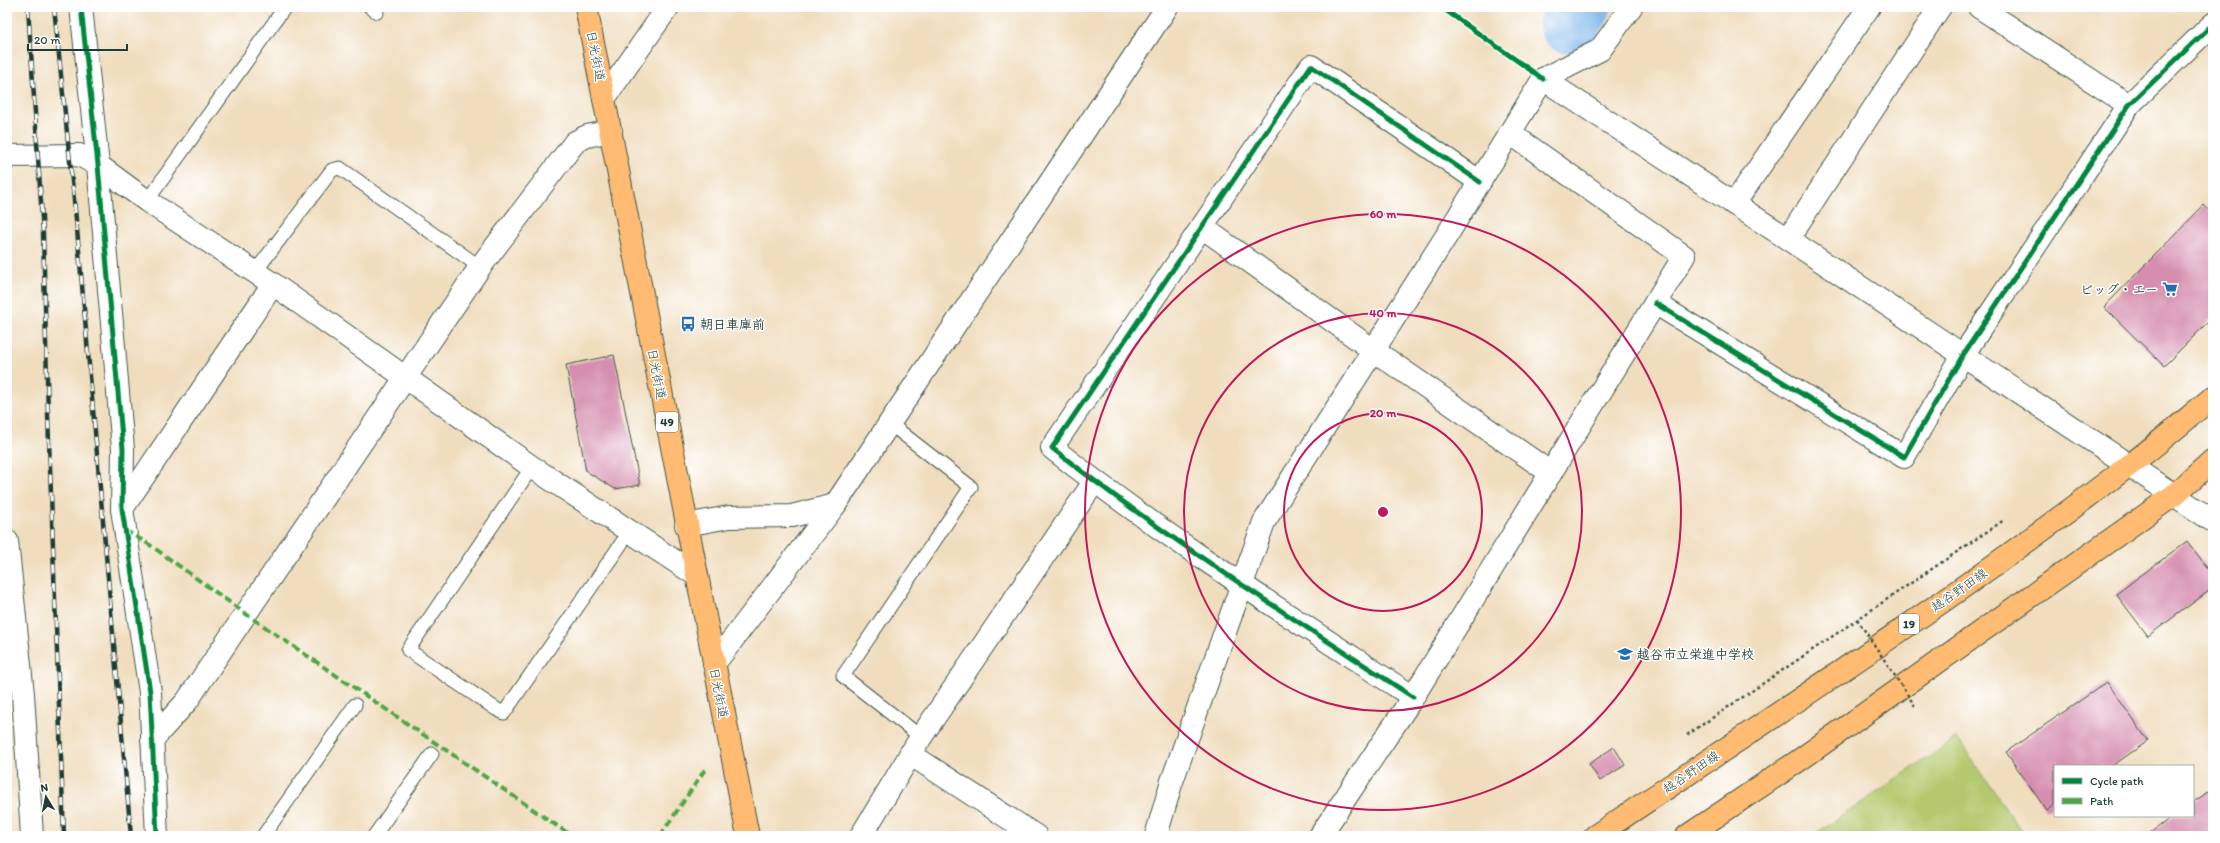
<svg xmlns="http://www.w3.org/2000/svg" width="2220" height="843" viewBox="0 0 2220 843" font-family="Itim,'Klee One',sans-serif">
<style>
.green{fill:#b4c96e;stroke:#6a8351}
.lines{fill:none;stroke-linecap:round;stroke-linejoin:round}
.river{stroke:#77b2e8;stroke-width:60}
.building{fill:#d58eaf}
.service-casing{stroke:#3e5549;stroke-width:15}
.minor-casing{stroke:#3e5549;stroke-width:24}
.tertiary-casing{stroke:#3e5549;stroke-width:24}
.primary-casing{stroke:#3e5549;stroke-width:24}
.path{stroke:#3e5549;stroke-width:2.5;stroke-dasharray:3 3;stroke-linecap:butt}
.service{stroke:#fff;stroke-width:13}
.minor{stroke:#fff;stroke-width:22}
.tertiary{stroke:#fff;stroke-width:22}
.primary{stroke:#febb71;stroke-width:22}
.rail-casing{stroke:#1f3d34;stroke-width:4.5}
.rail{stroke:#fff;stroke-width:3;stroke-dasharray:9;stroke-linecap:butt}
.path-bridge{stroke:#3e5549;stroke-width:2.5;stroke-dasharray:3 3;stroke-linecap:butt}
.quiet{stroke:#4fa644;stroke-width:4;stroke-dasharray:8 4;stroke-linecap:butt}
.cycleway-casing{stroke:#fff;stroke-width:8}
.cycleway{stroke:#00873e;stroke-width:5}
.ring{fill:none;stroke:#c2185b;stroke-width:2}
.labels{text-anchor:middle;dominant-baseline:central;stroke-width:3;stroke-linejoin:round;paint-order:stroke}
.shield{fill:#fff;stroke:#627771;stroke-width:1}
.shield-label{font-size:12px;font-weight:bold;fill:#1f3d34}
.street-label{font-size:13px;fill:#1f3d34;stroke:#fff}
.poi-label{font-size:13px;font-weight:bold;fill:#1f3d34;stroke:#fff;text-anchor:start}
.centre{fill:#c2185b;stroke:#fff;stroke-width:2}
.ring-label{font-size:12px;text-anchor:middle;font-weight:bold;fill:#c2185b;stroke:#fff;stroke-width:3;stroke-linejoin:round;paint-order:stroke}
</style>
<rect width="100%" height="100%" fill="#fff"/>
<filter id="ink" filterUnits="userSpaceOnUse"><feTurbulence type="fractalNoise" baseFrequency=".025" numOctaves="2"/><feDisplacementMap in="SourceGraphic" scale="8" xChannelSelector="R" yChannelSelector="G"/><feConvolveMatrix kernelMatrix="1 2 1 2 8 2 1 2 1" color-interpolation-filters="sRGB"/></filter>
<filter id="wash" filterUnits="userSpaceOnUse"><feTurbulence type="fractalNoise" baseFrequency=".012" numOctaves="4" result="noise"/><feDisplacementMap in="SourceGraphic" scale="16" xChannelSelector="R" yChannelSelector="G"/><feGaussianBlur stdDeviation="0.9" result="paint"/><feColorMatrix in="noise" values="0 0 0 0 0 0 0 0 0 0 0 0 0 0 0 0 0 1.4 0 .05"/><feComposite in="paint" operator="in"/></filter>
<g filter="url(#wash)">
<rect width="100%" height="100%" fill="#f0ddbe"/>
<polygon class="green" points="1957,738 2023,833 2019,836 1812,836"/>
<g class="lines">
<polyline class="river" points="1569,24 1581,7"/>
</g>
<g id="blocks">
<g class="building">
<polygon points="2204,205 2213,215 2213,317 2164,366 2104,307"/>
<polygon points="614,355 640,485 615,489 586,471 566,365"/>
<polygon points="2187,541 2213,575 2213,588 2148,636 2116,594"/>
<polygon points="2107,682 2148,741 2112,766 2055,766 2055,805 2047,811 2006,752"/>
<polygon points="1614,747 1625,765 1600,781 1589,764"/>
<polygon points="2213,789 2213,836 2146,836 2173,816 2193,816 2193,802"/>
</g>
</g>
</g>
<g filter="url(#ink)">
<use href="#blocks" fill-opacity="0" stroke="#3e5549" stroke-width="1"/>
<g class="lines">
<g class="service-casing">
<g id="service">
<polyline points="370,7 377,12"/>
<polyline points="147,201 285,7"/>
<polyline points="255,272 332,170 340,168 480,267"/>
<polyline points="889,423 971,487 843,676 921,737"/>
<polyline points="532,467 408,650 496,709 504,713 630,531"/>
<polyline points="263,836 355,705"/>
<polyline points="374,836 432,754"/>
</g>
</g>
<g class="minor-casing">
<g id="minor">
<polyline points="81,7 98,165 123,449 122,509 150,692 157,836"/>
<polyline points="1979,7 2129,105"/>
<polyline points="1543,79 1788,239 2213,521"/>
<polyline points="7,156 79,155 98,165 147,201 273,284 532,467 696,575"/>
<polyline points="1734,204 1869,7"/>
<polyline points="1202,227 1373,350 1551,473"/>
<polyline points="1788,239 1940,7"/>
<polyline points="1655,303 1904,457 1963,355 2129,105 2213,24"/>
<polyline points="122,509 273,284"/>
<polyline points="686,525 729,517 792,516 835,505"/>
<polyline points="7,541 23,694 32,836"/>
<polyline points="714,664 835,505 1167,7"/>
<path d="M1413 697C1291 617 1167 539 1052 448L1311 66 1480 182"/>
<polyline points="152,740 187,701 480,267 575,142 587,136 611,131"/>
<polyline points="910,754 1036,836"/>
<polyline points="861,836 921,737 1094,482"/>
<polyline points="1156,836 1171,784 1264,522 1447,235 1543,79 1600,50 1631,7"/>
<polyline points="1320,836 1413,697 1684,256 1510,133"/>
</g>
</g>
<g class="tertiary-casing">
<polyline id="tertiary" points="604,99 668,7"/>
</g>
<g class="primary-casing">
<g id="primary">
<polyline points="586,7 748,836"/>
<path d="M1595 836C1774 716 1956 598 2127 467 2157 445 2185 420 2213 397"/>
<polyline points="1687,836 1801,759 2174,495 2213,460"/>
</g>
</g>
<polyline class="path" points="1687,735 2004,520"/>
<use href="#service" class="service"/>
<use href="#minor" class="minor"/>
<use href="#tertiary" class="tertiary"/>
<use href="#primary" class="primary"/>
<g class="rail-casing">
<g id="rail">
<polyline points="28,7 43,233 48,415 64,836"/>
<polyline points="54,7 77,229 131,836"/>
</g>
</g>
<use href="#rail" class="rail"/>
<polyline class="path-bridge" points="1857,619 1915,706"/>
<g class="quiet">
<polyline points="125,530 150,545 246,614 572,836"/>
<polyline points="660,836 706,768"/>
</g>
<g class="cycleway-casing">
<g id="cycleway">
<polyline points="81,7 98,165 123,449 122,509 150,692 157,836"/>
<polyline points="1441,7 1543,79"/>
<polyline points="1655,303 1904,457 1963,355 2129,105 2213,24"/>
<path d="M1413 697C1291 617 1167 539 1052 448L1311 66 1480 182"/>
</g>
</g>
<use href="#cycleway" class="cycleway"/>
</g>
</g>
<g class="ring">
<circle cx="1383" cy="512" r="99"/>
<circle cx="1383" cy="512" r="199"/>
<circle cx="1383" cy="512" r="298"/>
</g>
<defs>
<g id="supermarket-bare" transform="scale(1.2)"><path d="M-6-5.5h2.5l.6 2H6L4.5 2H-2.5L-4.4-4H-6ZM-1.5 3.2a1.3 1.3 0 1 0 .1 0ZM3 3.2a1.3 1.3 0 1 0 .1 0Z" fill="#1f6fb2" stroke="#fff" stroke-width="2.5" paint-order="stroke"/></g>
<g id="bus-bare" transform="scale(1.2)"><path d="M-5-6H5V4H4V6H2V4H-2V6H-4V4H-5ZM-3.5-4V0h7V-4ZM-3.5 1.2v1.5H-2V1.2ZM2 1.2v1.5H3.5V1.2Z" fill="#1f6fb2" stroke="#fff" stroke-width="2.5" paint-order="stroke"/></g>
<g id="school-bare" transform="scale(1.2)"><path d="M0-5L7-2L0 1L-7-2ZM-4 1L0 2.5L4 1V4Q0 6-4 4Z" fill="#1f6fb2" stroke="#fff" stroke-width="2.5" paint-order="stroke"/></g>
</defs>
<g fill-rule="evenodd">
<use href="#supermarket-bare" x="2170" y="289"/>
<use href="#bus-bare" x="688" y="324"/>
<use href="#school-bare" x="1625" y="654"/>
</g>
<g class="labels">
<g class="shield">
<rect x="656" y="412" width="22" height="20" rx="3"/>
<rect x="1899" y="614" width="20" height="20" rx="3"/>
</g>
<g class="shield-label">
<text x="667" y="422">49</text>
<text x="1909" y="624">19</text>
</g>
<g class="street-label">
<text transform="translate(596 56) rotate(79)">日光街道</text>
<text transform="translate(657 374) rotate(79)">日光街道</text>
<text transform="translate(1959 590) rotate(-35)">越谷野田線</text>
<text transform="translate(719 693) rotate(79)">日光街道</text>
<text transform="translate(1691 772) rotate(-34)">越谷野田線</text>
</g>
<g class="poi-label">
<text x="2158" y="289" text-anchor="end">ビッグ・エー</text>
<text x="700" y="324">朝日車庫前</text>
<text x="1637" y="654">越谷市立栄進中学校</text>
</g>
</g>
<circle cx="1383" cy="512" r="6" class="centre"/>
<g class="ring-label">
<text x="1383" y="218">60 m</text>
<text x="1383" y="317">40 m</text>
<text x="1383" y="417">20 m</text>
</g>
<rect width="2220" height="843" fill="none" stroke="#fff" stroke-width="24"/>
<rect x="2054" y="765" width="140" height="52" fill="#ffffff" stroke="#a5b1ae"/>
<rect x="2062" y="778" width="20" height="6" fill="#00873e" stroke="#a5b1ae"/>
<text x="2090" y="785" font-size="12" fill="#1f3d34">Cycle path</text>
<rect x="2062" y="798" width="20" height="6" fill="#4fa644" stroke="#a5b1ae"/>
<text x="2090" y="805" font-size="12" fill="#1f3d34">Path</text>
<g transform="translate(46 797) rotate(350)" stroke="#ffffff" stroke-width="3" paint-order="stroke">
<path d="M0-3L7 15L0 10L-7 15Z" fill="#1f3d34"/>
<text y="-6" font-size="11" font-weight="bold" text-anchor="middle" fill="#1f3d34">N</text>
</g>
<path d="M28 44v6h99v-6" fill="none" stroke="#1f3d34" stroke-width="2"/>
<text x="34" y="44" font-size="12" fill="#1f3d34" stroke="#ffffff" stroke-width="3" paint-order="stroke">20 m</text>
</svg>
